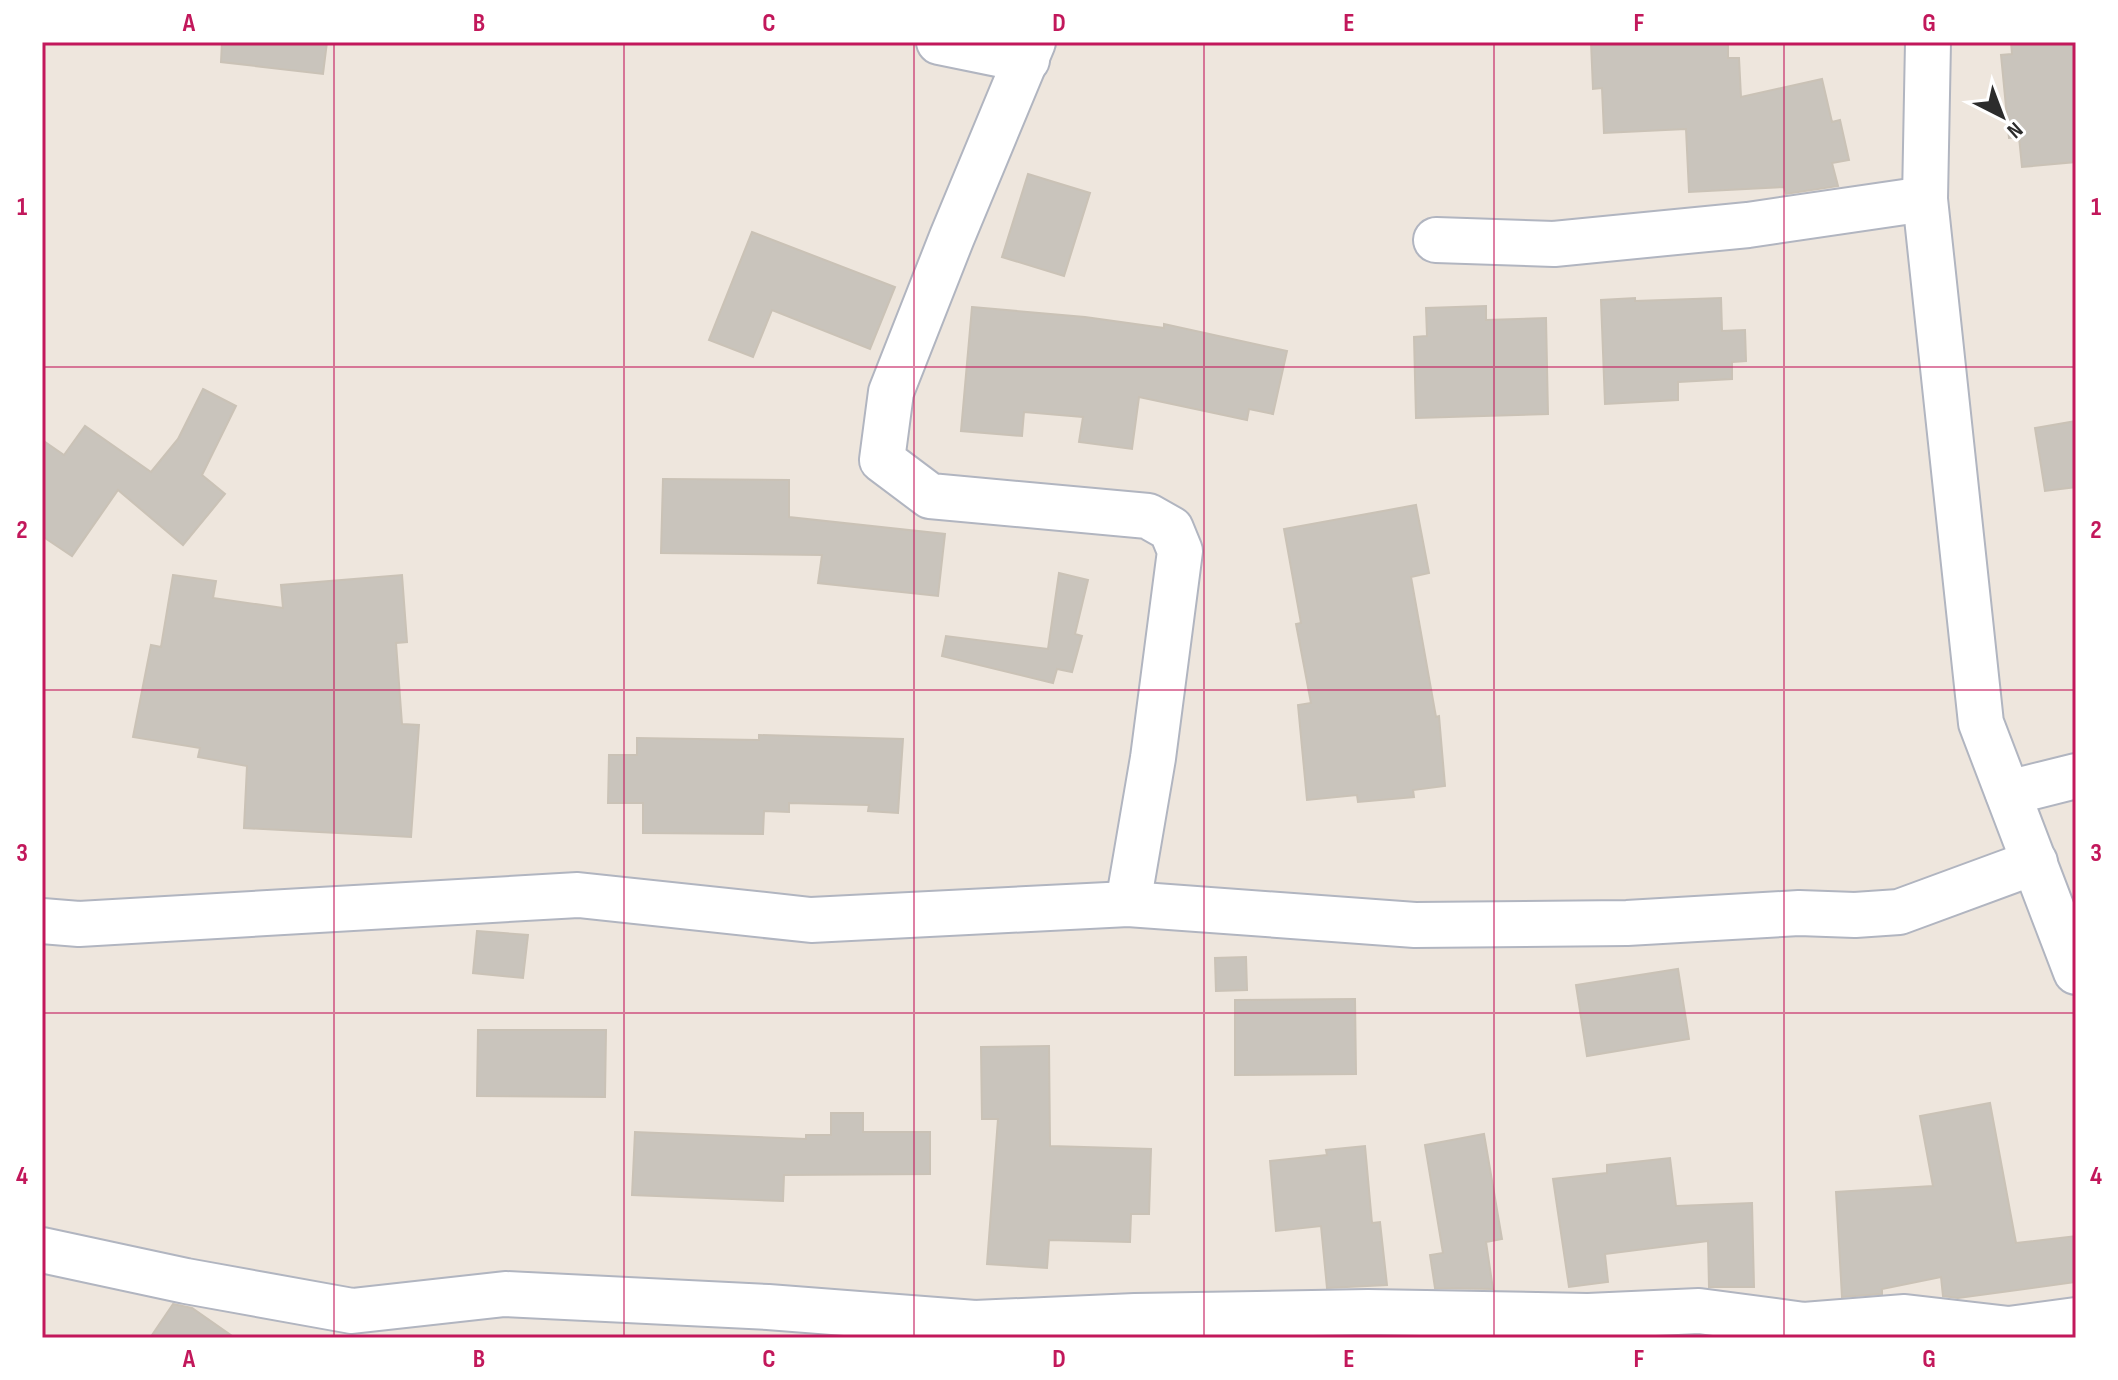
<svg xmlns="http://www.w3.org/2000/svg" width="2118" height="1380" viewBox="0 0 2118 1380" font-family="'Sofia Sans Condensed',sans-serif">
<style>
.building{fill:#c9c4bc;stroke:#cac2b6;stroke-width:2}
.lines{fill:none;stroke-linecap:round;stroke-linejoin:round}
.minor-casing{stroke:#b1b5c0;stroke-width:48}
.minor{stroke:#fff;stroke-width:44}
.grid{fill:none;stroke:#c2185b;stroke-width:2;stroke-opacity:0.55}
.neatline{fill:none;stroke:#c2185b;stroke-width:3}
.grid-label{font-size:26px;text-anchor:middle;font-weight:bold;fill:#c2185b}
</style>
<rect width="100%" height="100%" fill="#eee6dd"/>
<g class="building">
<polygon points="222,42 327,42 323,74 221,62"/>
<polygon points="1591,42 1728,42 1728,58 1739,58 1741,97 1822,79 1832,122 1840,120 1849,160 1832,163 1838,186 1786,194 1784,187 1689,192 1686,129 1604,133 1602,88 1593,89"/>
<polygon points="2011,42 2076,42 2076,162 2022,167 2019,137 2009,138 2001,55 2012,54"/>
<polygon points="1028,174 1090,193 1064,276 1002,257"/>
<polygon points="752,232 895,287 870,349 772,310 753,357 709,340"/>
<polygon points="1635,298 1635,301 1721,298 1722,331 1745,330 1746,361 1732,362 1732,379 1678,382 1678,400 1605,404 1601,300"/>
<polygon points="1486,306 1486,320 1546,318 1548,414 1416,418 1414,337 1427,336 1426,308"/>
<polygon points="972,307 1085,317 1164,328 1164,324 1287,351 1273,414 1249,409 1247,420 1139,397 1132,449 1079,442 1083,417 1024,412 1022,436 961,431"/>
<polygon points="203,389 236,406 202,475 225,494 183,545 118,490 72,556 42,536 42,440 64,455 85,426 151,472 178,439"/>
<polygon points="2076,421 2076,487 2045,491 2035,428"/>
<polygon points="663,479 789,480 789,517 945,534 938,596 818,583 822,555 661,553"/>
<polygon points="1416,505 1429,573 1411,577 1436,717 1439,716 1445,786 1413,790 1414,797 1358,802 1357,795 1307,800 1298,705 1311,703 1296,624 1301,623 1284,529"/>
<polygon points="1059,573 1088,580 1075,634 1082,636 1072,672 1057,669 1053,683 942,656 946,636 1048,649"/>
<polygon points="173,575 216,581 213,598 283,608 281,585 402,575 407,642 396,643 402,724 419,725 411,837 244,828 247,766 198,757 200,748 133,737 151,645 161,647"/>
<polygon points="759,735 903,739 898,813 868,811 869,805 789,803 789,812 764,811 763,834 643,833 643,803 608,803 609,755 637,755 637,738 759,740"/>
<polygon points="477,931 528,935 523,978 473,973"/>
<polygon points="1246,957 1247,990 1216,991 1215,958"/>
<polygon points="1678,969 1689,1039 1587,1056 1576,985"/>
<polygon points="1355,999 1356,1074 1235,1075 1235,1000"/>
<polygon points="478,1030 606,1030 605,1097 477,1096"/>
<polygon points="1049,1046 1050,1146 1151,1149 1149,1214 1131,1214 1130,1242 1049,1240 1047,1268 987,1264 998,1119 982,1119 981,1047"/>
<polygon points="1990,1103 2016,1243 2076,1236 2076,1282 1958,1298 1943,1296 1941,1277 1882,1289 1882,1294 1842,1297 1836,1192 1933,1186 1920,1116"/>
<polygon points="831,1113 863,1113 863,1132 930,1132 930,1174 784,1175 783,1201 632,1195 635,1132 806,1139 806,1135 831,1135"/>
<polygon points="1484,1134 1502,1239 1486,1242 1493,1289 1435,1288 1430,1255 1443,1253 1425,1145"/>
<polygon points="1365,1146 1372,1223 1380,1222 1387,1285 1327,1288 1321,1226 1276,1231 1270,1161 1327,1155 1326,1150"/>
<polygon points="1670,1158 1676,1206 1752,1203 1754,1287 1709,1287 1708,1241 1605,1254 1608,1282 1569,1287 1553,1179 1607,1173 1607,1165"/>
<polygon points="173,1304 192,1308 235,1338 150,1338"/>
</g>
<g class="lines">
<g class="minor-casing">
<g id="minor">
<polyline points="939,42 1027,60"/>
<polyline points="1033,42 952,237 891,392 882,460 930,496 1148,516 1171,529 1180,551 1153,758 1128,904"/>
<polyline points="1928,42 1925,199 1981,723 2076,972"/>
<polyline points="1436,240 1554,244 1748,225 1925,199"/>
<polyline points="2008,793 2076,776"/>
<polyline points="42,921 79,924 578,895 811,920 1128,904 1415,925 1627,923 1799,913 1855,915 1899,912 2035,862"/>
<polyline points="42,1250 186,1281 352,1311 505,1294 768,1307 975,1323 1135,1316 1368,1312 1588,1316 1699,1311 1804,1325 1905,1317 2009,1329 2076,1320"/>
</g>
</g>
<use href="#minor" class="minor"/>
</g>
<path class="grid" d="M334 42V1338M624 42V1338M914 42V1338M1204 42V1338M1494 42V1338M1784 42V1338M42 367H2076M42 690H2076M42 1013H2076"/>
<rect width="2118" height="1380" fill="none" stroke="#ffffff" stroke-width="88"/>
<g transform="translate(2002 116) rotate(138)" stroke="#ffffff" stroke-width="6" paint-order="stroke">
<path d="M0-6L14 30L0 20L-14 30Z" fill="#2c2c2c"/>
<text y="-12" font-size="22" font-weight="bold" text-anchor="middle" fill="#2c2c2c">N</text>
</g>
<rect x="44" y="44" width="2030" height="1292" class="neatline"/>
<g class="grid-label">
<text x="189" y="31">A</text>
<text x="479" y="31">B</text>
<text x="769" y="31">C</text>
<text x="1059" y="31">D</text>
<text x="1349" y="31">E</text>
<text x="1639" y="31">F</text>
<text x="1929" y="31">G</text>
<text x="22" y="215">1</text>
<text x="2096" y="215">1</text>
<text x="22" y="538">2</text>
<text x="2096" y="538">2</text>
<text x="22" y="861">3</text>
<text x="2096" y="861">3</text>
<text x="22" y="1184">4</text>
<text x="2096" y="1184">4</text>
<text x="189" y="1367">A</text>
<text x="479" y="1367">B</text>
<text x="769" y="1367">C</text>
<text x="1059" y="1367">D</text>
<text x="1349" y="1367">E</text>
<text x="1639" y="1367">F</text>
<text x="1929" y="1367">G</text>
</g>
</svg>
